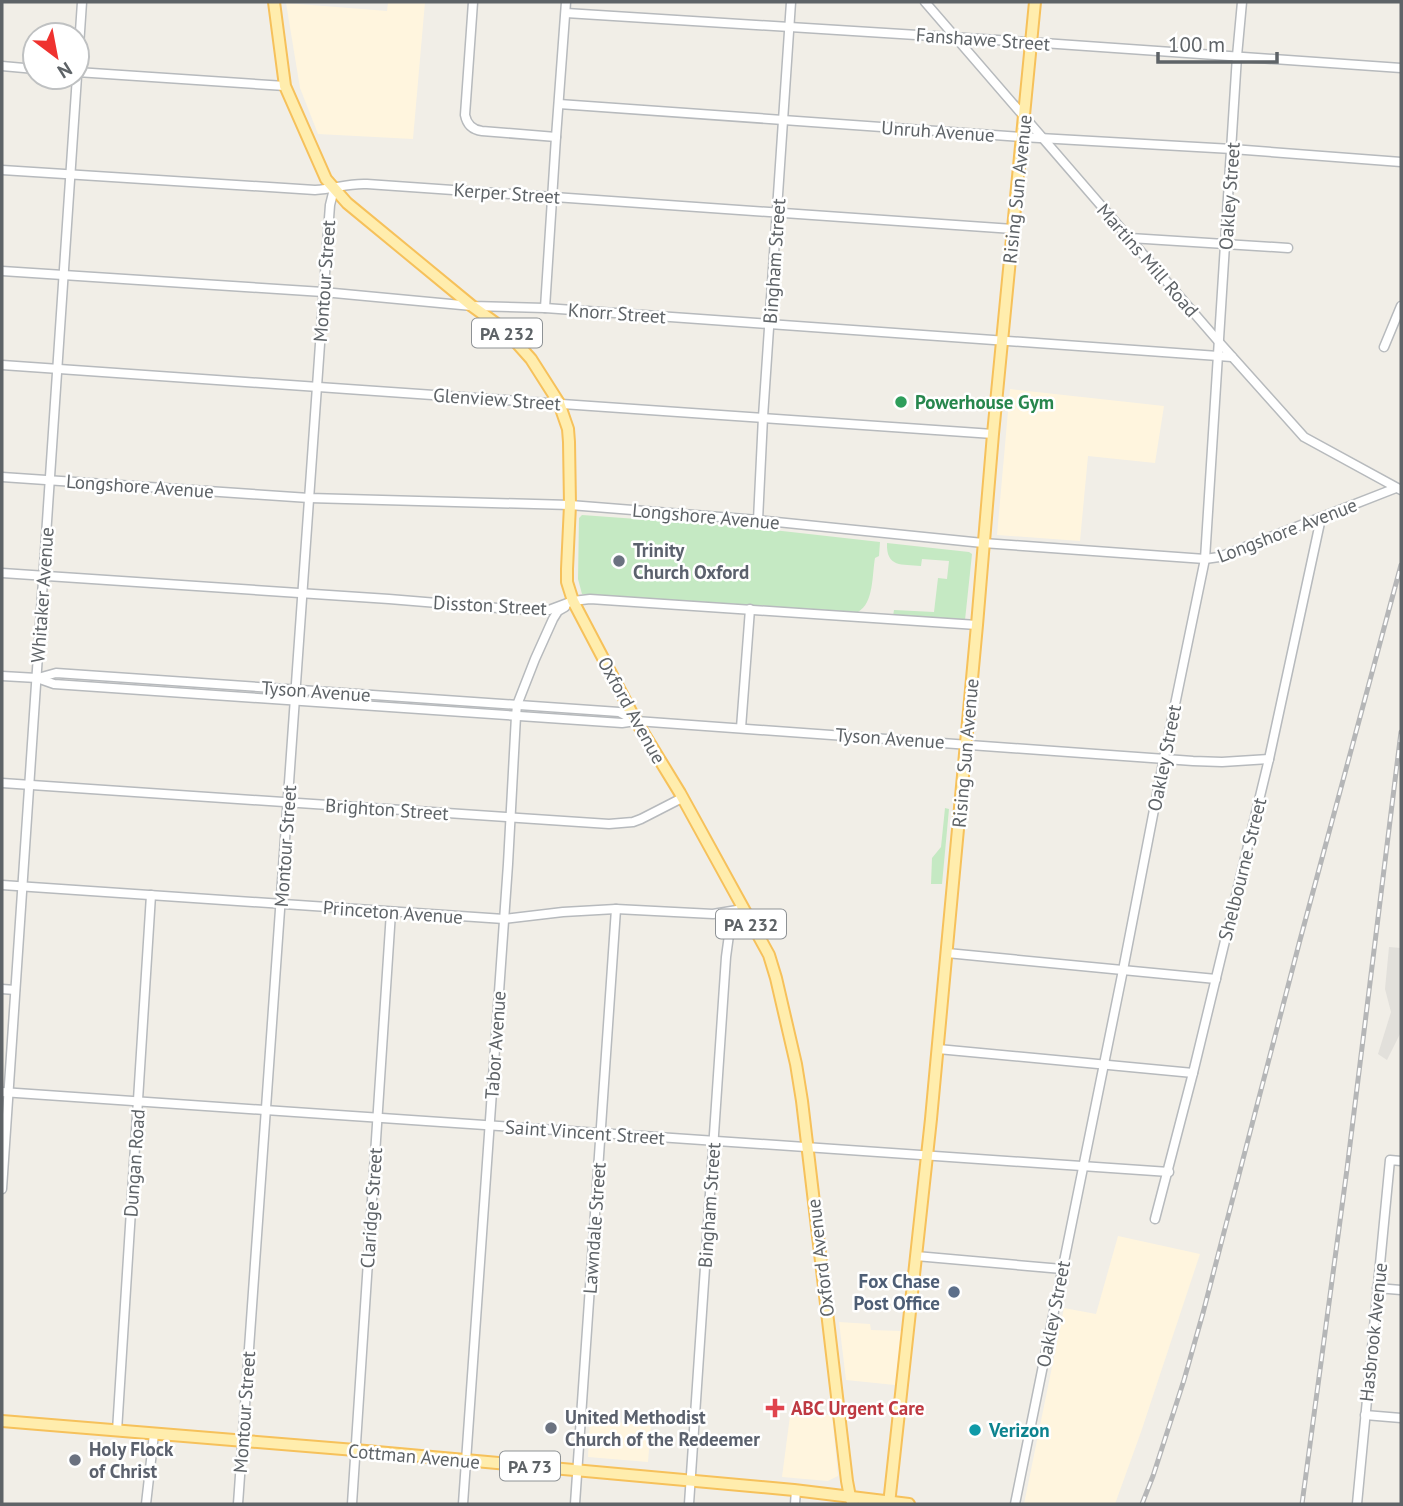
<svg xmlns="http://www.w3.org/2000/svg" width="1403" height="1506" viewBox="0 0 1403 1506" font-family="'PT Sans',sans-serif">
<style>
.commercial{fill:#fff5de}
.industrial{fill:#e2e0db}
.green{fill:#c5e9c3}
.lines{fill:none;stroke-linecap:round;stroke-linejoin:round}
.minor-casing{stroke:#b7babd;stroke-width:11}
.major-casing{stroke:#f6c15b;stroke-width:14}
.minor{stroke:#fff;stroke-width:8}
.major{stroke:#ffedad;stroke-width:10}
.rail-casing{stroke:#b5b6b7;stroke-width:5}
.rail{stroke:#fff;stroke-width:2.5;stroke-dasharray:8;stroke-linecap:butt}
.leisure-dot{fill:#2e9e5b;stroke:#fff;stroke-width:2.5}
.worship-dot{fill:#6b7280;stroke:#fff;stroke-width:2.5}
.service-dot{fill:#5c6f8a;stroke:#fff;stroke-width:2.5}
.health-dot{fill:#e0444e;stroke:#fff;stroke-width:2.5}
.culture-dot{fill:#0f9aa8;stroke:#fff;stroke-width:2.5}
.labels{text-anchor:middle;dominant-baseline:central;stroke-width:5;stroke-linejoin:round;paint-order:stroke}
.shield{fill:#fff;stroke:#8e9295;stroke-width:2}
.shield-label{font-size:18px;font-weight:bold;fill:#5e6367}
.street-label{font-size:19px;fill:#5e6367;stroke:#fff}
.leisure-label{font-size:19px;font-weight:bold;fill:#27864d;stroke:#fff;text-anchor:start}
.worship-label{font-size:19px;font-weight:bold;fill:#5b616d;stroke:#fff;text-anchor:start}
.service-label{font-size:19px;font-weight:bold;fill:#4e5e75;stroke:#fff;text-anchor:end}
.health-label{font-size:19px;font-weight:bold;fill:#be3a42;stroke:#fff;text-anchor:start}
.culture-label{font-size:19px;font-weight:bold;fill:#0d838f;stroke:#fff;text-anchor:start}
</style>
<rect width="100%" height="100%" fill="#f1eee7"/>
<g class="commercial">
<polygon points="388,2 425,2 413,139 318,134 300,88 286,3 387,11"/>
<polygon points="1010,389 1164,406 1155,463 1088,456 1080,541 997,535"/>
<polygon points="1118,1236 1200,1254 1141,1432 1115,1504 1024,1504 1064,1308 1096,1314"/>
<polygon points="839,1322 870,1324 871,1330 902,1331 895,1385 846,1380"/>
<polygon points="832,1415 838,1476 828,1481 782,1477 790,1416"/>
<polygon points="590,1420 651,1425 648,1462 588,1457"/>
</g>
<polygon class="industrial" points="1389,947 1401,948 1401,1032 1387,1060 1378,1054 1391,1012 1385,989"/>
<g class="green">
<path d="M582 515 747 527 880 542 879 556 875 558C872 575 874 603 858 612L582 594 578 579 579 518Z"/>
<path d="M887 543 969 552 972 554 965 620 893 616 894 610 934 612 938 578 947 579 949 561 922 559 921 566C902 564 886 568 887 543Z"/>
<polygon points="945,808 949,809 942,884 931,884 932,858 941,847"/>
</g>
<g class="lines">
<g class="minor-casing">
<g id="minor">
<path d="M473 2 465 115C467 125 473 130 482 131L556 137"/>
<polyline points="925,2 1219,342 1304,437 1401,490"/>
<path d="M566 13C844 29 1123 48 1401 68"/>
<polyline points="2,66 35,69"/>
<polyline points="77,72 285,86"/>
<polyline points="559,104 1022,137 1232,149 1401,162"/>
<path d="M2 170 315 190C335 189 347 183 367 184L1013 229"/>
<polyline points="1130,238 1288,248"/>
<polyline points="2,271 323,292 472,306 545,308 1232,357"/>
<polyline points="545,308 556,137 566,2"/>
<polyline points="1384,347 1401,306"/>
<polyline points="2,365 993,434"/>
<polyline points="2,477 309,498 570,505 758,520 983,543 1205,559 1219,557 1396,488"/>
<polyline points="758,520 763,417 791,2"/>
<polyline points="2,573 389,599 511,609 549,610 573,601 590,599 977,625"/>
<polyline points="2,676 37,678 54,684 622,723 636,721 1193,761 1222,762 1269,759"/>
<polyline points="38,678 56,673 619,712 636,721"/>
<polyline points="741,728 750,609"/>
<polyline points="2,783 609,824 633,822 641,819 682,798"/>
<polyline points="2,885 504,919 563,912 616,909 713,914 743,909"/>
<polyline points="947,953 1216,979"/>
<polyline points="2,989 15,990"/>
<polyline points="938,1049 1193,1073"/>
<polyline points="2,1092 1169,1172"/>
<polyline points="2,1189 82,2"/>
<polyline points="1155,1219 1193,1073 1269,759 1321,518"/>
<polyline points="916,1256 1062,1269"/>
<polyline points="1377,1288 1401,1290"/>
<polyline points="1365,1415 1401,1418"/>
<polyline points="117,1431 151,895"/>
<polyline points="146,1504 154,1434"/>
<polyline points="238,1504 327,245 330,205 334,189"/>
<polyline points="352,1504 391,912"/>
<polyline points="463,1504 508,864 516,716 517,705 535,659 553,619 558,611 565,607"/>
<polyline points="575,1504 616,909"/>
<polyline points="689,1504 726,957 729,935 743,909"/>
<polyline points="795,1504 796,1490"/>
<polyline points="1015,1504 1123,970 1164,758 1205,559 1237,56 1242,2"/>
<polyline points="1357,1504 1390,1160 1401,1161"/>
</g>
</g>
<g class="major-casing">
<g id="major">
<polyline points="274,2 285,86 326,179 347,203 472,306 505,330 531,359 559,403 568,429 569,442 570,505 567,569 567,582 573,601 636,721 680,793 769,955 776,978 796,1064 802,1101 847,1481 850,1497 853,1504"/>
<polyline points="2,1421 355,1450 794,1490 909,1504"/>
<polyline points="889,1504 931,1119 977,625 993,434 1035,2"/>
</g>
</g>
<use href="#minor" class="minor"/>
<use href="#major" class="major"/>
<g class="rail-casing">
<g id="rail">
<polyline points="1142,1504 1153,1476 1184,1380 1203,1313 1300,940 1401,565"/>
<polyline points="1302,1504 1347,1169 1401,732"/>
</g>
</g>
<use href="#rail" class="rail"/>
</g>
<circle class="leisure-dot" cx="901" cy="402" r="7"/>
<g class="worship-dot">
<circle cx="619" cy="561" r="7"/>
<circle cx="551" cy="1428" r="7"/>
<circle cx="75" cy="1460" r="7"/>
</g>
<circle class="service-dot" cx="954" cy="1292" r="7"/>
<path class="health-dot" d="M771.5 1397.5h7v7h7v7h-7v7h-7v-7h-7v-7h7z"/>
<circle class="culture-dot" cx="975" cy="1430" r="7"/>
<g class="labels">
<g class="shield">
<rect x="472" y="318.5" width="70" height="29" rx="5"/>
<rect x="716" y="909.5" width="70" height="29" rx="5"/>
<rect x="500" y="1451.5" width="60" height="29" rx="5"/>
</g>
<g class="shield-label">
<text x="507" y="333">PA 232</text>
<text x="751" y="924">PA 232</text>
<text x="530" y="1466">PA 73</text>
</g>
<g class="street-label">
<text transform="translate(983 39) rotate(4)">Fanshawe Street</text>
<text transform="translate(938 131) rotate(4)">Unruh Avenue</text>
<text transform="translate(1017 189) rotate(-84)">Rising Sun Avenue</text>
<text transform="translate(507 193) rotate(4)">Kerper Street</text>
<text transform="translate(1229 196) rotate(-86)">Oakley Street</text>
<text transform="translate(1148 260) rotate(49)">Martins Mill Road</text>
<text transform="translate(774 261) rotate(-86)">Bingham Street</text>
<text transform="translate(324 281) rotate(-86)">Montour Street</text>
<text transform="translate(617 313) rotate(4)">Knorr Street</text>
<text transform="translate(497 399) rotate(4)">Glenview Street</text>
<text transform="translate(140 486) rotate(4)">Longshore Avenue</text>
<text transform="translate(706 516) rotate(5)">Longshore Avenue</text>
<text transform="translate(1287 530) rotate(-21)">Longshore Avenue</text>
<text transform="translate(42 595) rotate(-86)">Whitaker Avenue</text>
<text transform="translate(490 605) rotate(3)">Disston Street</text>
<text transform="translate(316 691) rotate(4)">Tyson Avenue</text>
<text transform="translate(632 710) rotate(61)">Oxford Avenue</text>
<text transform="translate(890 738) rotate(4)">Tyson Avenue</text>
<text transform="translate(965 753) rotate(-85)">Rising Sun Avenue</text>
<text transform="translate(1164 758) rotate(-79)">Oakley Street</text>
<text transform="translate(387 809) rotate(4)">Brighton Street</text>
<text transform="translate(285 846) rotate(-86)">Montour Street</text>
<text transform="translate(1242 869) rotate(-76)">Shelbourne Street</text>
<text transform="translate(393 912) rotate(4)">Princeton Avenue</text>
<text transform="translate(495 1045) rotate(-86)">Tabor Avenue</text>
<text transform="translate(585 1132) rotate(4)">Saint Vincent Street</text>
<text transform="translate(134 1163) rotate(-86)">Dungan Road</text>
<text transform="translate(709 1205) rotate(-86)">Bingham Street</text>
<text transform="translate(371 1208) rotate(-86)">Claridge Street</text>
<text transform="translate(594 1228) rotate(-86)">Lawndale Street</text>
<text transform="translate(820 1258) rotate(-97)">Oxford Avenue</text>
<text transform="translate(1053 1314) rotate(-79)">Oakley Street</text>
<text transform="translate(1373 1332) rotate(-84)">Hasbrook Avenue</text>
<text transform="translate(244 1412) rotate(-86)">Montour Street</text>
<text transform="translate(414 1456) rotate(5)">Cottman Avenue</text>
</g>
<g class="leisure-label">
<text x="915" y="402">Powerhouse Gym</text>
</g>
<g class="worship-label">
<text x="633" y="550">Trinity<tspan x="633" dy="22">Church Oxford</tspan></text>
<text x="565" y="1417">United Methodist<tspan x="565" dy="22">Church of the Redeemer</tspan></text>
<text x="89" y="1449">Holy Flock<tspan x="89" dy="22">of Christ</tspan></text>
</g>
<g class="service-label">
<text x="940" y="1281">Fox Chase<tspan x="940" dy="22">Post Office</tspan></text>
</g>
<g class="health-label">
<text x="791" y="1408">ABC Urgent Care</text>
</g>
<g class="culture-label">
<text x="989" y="1430">Verizon</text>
</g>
</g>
<rect width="1403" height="1506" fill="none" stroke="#5e6367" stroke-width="7"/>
<g transform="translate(56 56) rotate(148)"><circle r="33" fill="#ffffff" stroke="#bfc1c2" stroke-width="2"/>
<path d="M0-5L12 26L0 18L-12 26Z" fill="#ef322f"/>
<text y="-10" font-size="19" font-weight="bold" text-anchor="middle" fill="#5e6367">N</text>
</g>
<path d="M1158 52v10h119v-10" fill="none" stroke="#5e6367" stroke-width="3.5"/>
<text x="1168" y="52" font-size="21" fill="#5e6367" stroke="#ffffff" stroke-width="5" paint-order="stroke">100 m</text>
</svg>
